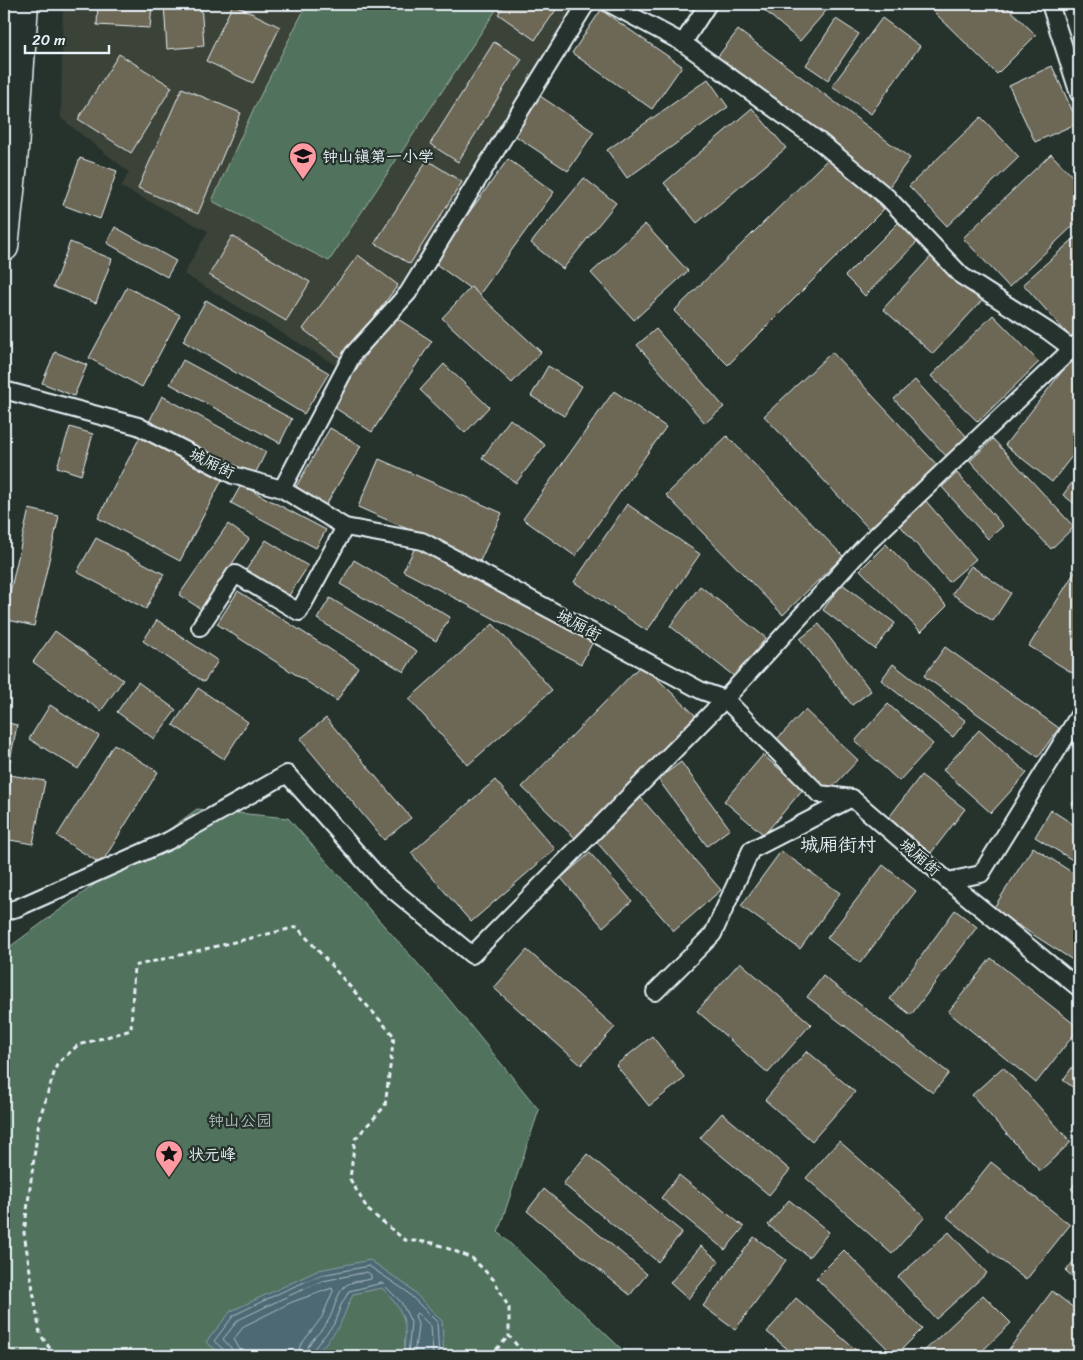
<svg xmlns="http://www.w3.org/2000/svg" width="1083" height="1360" viewBox="0 0 1083 1360" font-family="Sriracha,'LXGW WenKai TC',sans-serif">
<style>
.built{fill:#3b4339}
.green{fill:#51725d;stroke:#9cb2aa}
.water{fill:#4e6973;stroke:#8c9fa8}
.lines{fill:none;stroke-linecap:round;stroke-linejoin:round}
.shore{stroke:#aabbc3;stroke-width:1}
.building{fill:#6d6755;stroke:#e8f1f8}
.service-casing{stroke:#e8f1f8;stroke-width:20}
.tertiary-casing{stroke:#e8f1f8;stroke-width:31}
.path{stroke:#e8f1f8;stroke-width:3;stroke-dasharray:5 4;stroke-linecap:butt}
.service{stroke:#26332d;stroke-width:16}
.tertiary{stroke:#26332d;stroke-width:28}
.labels{text-anchor:middle;dominant-baseline:central;stroke-width:4.5;stroke-linejoin:round;paint-order:stroke}
.poi-label{font-size:16px;fill:#e8f1f8;stroke:#26332d;text-anchor:start}
.street-label{font-size:16px;fill:#e8f1f8;stroke:#26332d}
.park-label{font-size:16px;fill:#acbeba;stroke:#26332d}
.quarter-label{font-size:19px;fill:#e8f1f8;stroke:#26332d}
</style>
<rect width="100%" height="100%" fill="#26332d"/>
<filter id="ink" filterUnits="userSpaceOnUse"><feTurbulence type="fractalNoise" baseFrequency=".02" numOctaves="2"/><feDisplacementMap in="SourceGraphic" scale="10" xChannelSelector="R" yChannelSelector="G"/><feConvolveMatrix kernelMatrix="1 2 1 2 8 2 1 2 1" color-interpolation-filters="sRGB"/></filter>
<g filter="url(#ink)">
<polygon class="built" points="63,4 586,4 410,276 337,366 184,274 208,231 121,187 129,172 61,118"/>
<g class="green">
<polygon points="307,4 500,4 329,261 212,201 254,108"/>
<polygon points="197,809 288,818 443,992 539,1110 498,1232 629,1356 4,1356 4,951"/>
</g>
<path class="water" d="M370 1260 409 1287 442 1321 444 1356H403C408 1322 406 1314 382 1288L353 1294 339 1327 315 1356H224L206 1342 231 1311 319 1270Z"/>
<g class="lines">
<g class="shore">
<polyline points="227,1356 225,1351 214,1341 234,1315 286,1290 321,1275 369,1266 406,1291 437,1322 439,1356"/>
<path d="M233 1356 231 1348 223 1339 238 1320 288 1296 323 1281 367 1272 371 1275V1279C363 1281 351 1281 345 1286 335 1296 335 1310 328 1321 321 1333 306 1342 305 1356"/>
<polyline points="240,1356 239,1348 234,1339 244,1326 292,1302 332,1288 333,1291 322,1317 300,1346 298,1356"/>
<polyline points="311,1356 312,1351 334,1324 341,1305 349,1291 382,1283 401,1302 411,1322 408,1356"/>
<polyline points="414,1356 418,1325 415,1315 417,1313 431,1326 433,1356"/>
</g>
</g>
<g class="building">
<polygon points="98,4 152,4 150,28 97,25"/>
<polygon points="164,4 201,4 204,46 167,49"/>
<polygon points="233,4 280,27 253,83 206,61"/>
<polygon points="505,4 560,4 535,40 498,14"/>
<polygon points="757,4 832,4 800,41"/>
<polygon points="938,4 1004,4 1036,35 997,74 932,10"/>
<polygon points="601,10 682,66 652,109 572,53"/>
<polygon points="882,18 920,46 871,114 832,86"/>
<polygon points="836,19 859,34 828,80 806,65"/>
<polygon points="738,30 910,158 889,187 716,59"/>
<polygon points="494,42 522,59 458,162 430,144"/>
<polygon points="119,54 172,87 131,153 78,119"/>
<polygon points="1052,66 1078,123 1035,142 1009,86"/>
<polygon points="708,79 728,107 627,178 607,150"/>
<polygon points="182,88 241,113 198,214 138,188"/>
<polygon points="540,96 594,132 568,171 514,135"/>
<polygon points="752,108 786,148 697,223 664,183"/>
<polygon points="981,117 1019,157 947,226 909,186"/>
<polygon points="1051,154 1079,183 1079,220 1009,287 963,238"/>
<polygon points="831,156 884,209 728,365 674,311"/>
<polygon points="80,158 117,171 100,219 63,205"/>
<polygon points="508,159 554,192 479,295 433,262"/>
<polygon points="427,160 462,182 410,264 375,243"/>
<polygon points="584,178 616,203 563,269 531,243"/>
<polygon points="900,221 919,240 865,296 845,276"/>
<polygon points="645,224 688,271 634,320 591,273"/>
<polygon points="115,227 176,261 167,277 107,243"/>
<polygon points="1078,235 1079,335 1073,340 1023,284"/>
<polygon points="232,236 310,282 286,321 209,275"/>
<polygon points="70,242 112,259 96,303 53,287"/>
<polygon points="935,252 985,297 933,354 883,309"/>
<polygon points="358,255 398,285 342,359 303,329"/>
<polygon points="127,287 180,315 142,387 89,358"/>
<polygon points="471,287 541,352 512,383 442,318"/>
<polygon points="206,300 329,373 304,414 183,341"/>
<polygon points="392,315 432,341 372,432 332,406"/>
<polygon points="993,315 1039,362 978,422 931,376"/>
<polygon points="656,329 724,407 705,423 637,345"/>
<polygon points="55,352 87,365 74,396 42,383"/>
<polygon points="832,352 938,466 870,530 764,416"/>
<polygon points="183,360 292,419 280,443 170,384"/>
<polygon points="1070,361 1079,368 1079,447 1052,482 1005,445"/>
<polygon points="444,364 489,407 465,433 420,390"/>
<polygon points="548,366 582,386 564,416 531,396"/>
<polygon points="915,380 968,438 947,457 894,399"/>
<polygon points="614,391 666,427 575,556 523,519"/>
<polygon points="162,396 266,452 253,478 149,422"/>
<polygon points="510,419 545,445 516,483 482,458"/>
<polygon points="70,427 93,434 81,475 57,467"/>
<polygon points="330,428 361,446 324,508 294,490"/>
<polygon points="141,435 223,478 180,561 98,518"/>
<polygon points="727,436 843,556 783,615 666,495"/>
<polygon points="993,439 1074,527 1051,549 970,461"/>
<polygon points="379,459 502,513 480,561 358,507"/>
<polygon points="957,473 1003,526 988,539 942,487"/>
<polygon points="1079,473 1079,507 1063,495"/>
<polygon points="241,485 326,530 316,548 231,503"/>
<polygon points="925,500 976,559 949,582 898,523"/>
<polygon points="627,504 700,554 647,631 574,582"/>
<polygon points="29,509 59,516 34,626 4,619"/>
<polygon points="228,524 249,539 201,609 179,595"/>
<polygon points="96,538 164,574 146,609 77,572"/>
<polygon points="266,540 308,566 288,597 246,570"/>
<polygon points="417,544 595,638 581,664 403,571"/>
<polygon points="886,544 947,606 921,632 860,570"/>
<polygon points="354,560 450,617 436,641 340,584"/>
<polygon points="1079,565 1079,677 1029,646"/>
<polygon points="971,566 1011,593 993,621 952,594"/>
<polygon points="842,584 895,623 875,649 823,610"/>
<polygon points="700,586 766,638 735,677 670,626"/>
<polygon points="238,591 358,667 337,701 217,624"/>
<polygon points="330,598 417,651 404,672 317,619"/>
<polygon points="157,620 218,661 204,682 143,641"/>
<polygon points="493,624 552,690 468,765 409,699"/>
<polygon points="819,624 871,691 852,705 800,639"/>
<polygon points="55,631 123,680 101,711 33,662"/>
<polygon points="945,647 1059,728 1038,757 924,676"/>
<polygon points="642,664 696,716 576,839 522,787"/>
<polygon points="893,664 966,721 953,737 881,680"/>
<polygon points="138,682 176,710 154,739 117,712"/>
<polygon points="198,688 248,722 224,759 173,725"/>
<polygon points="888,704 933,744 899,781 855,741"/>
<polygon points="50,705 99,736 78,769 29,739"/>
<polygon points="805,710 858,760 828,792 775,741"/>
<polygon points="326,718 411,818 384,840 300,739"/>
<polygon points="4,722 17,725 10,761 4,760"/>
<polygon points="979,730 1027,773 991,813 943,770"/>
<polygon points="114,744 158,772 101,864 57,836"/>
<polygon points="763,755 803,789 764,835 724,801"/>
<polygon points="681,762 730,829 707,846 658,779"/>
<polygon points="4,774 45,781 33,844 4,839"/>
<polygon points="921,775 965,809 931,853 887,820"/>
<polygon points="495,780 555,849 471,922 411,853"/>
<polygon points="1079,792 1079,808 1072,804"/>
<polygon points="641,798 721,890 674,931 594,839"/>
<polygon points="1051,810 1079,828 1079,864 1035,837"/>
<polygon points="1033,847 1079,877 1079,964 993,909"/>
<polygon points="781,851 840,893 800,949 741,906"/>
<polygon points="590,853 632,901 603,927 561,878"/>
<polygon points="883,865 916,891 860,963 827,938"/>
<polygon points="955,910 977,927 911,1015 890,999"/>
<polygon points="527,950 615,1027 581,1065 494,988"/>
<polygon points="991,958 1079,1028 1036,1083 948,1012"/>
<polygon points="740,962 811,1024 768,1073 697,1011"/>
<polygon points="823,976 949,1073 933,1093 807,997"/>
<polygon points="652,1036 685,1078 649,1106 616,1065"/>
<polygon points="807,1051 855,1092 812,1141 765,1100"/>
<polygon points="1079,1058 1079,1092 1063,1080"/>
<polygon points="1003,1067 1071,1142 1040,1171 972,1095"/>
<polygon points="722,1113 790,1170 769,1195 700,1138"/>
<polygon points="839,1141 925,1217 892,1254 806,1178"/>
<polygon points="587,1154 682,1232 658,1262 563,1184"/>
<polygon points="991,1162 1070,1225 1026,1280 947,1217"/>
<polygon points="679,1175 744,1227 725,1250 661,1198"/>
<polygon points="1079,1178 1079,1195 1071,1189"/>
<polygon points="544,1189 647,1274 630,1295 527,1211"/>
<polygon points="789,1200 829,1232 809,1257 768,1225"/>
<polygon points="949,1232 987,1273 936,1319 898,1277"/>
<polygon points="754,1237 786,1260 735,1330 703,1306"/>
<polygon points="701,1246 719,1261 688,1299 670,1283"/>
<polygon points="844,1250 922,1329 895,1356 816,1278"/>
<polygon points="1079,1254 1079,1282 1066,1271"/>
<polygon points="1052,1291 1079,1312 1079,1356 1004,1356"/>
<polygon points="983,1295 1011,1323 977,1356 919,1356"/>
<polygon points="796,1298 863,1356 796,1356 767,1332"/>
</g>
<g class="lines">
<g class="service-casing">
<g id="service">
<polyline points="610,4 683,43"/>
<polyline points="708,4 683,43 819,141 887,197 962,276 1048,331 1079,354"/>
<polyline points="1050,4 1079,94"/>
<polyline points="4,390 138,426 233,475 282,489 345,527 422,541 702,691 725,699 819,794 852,798 948,881 1079,988"/>
<polyline points="282,489 353,354 408,293 586,4"/>
<polyline points="200,627 235,574 299,612 345,527"/>
<polyline points="948,881 981,874 1079,715"/>
<polyline points="4,912 17,908 168,841 287,774 382,881 472,955 725,699 866,545 1079,342"/>
<polyline points="655,992 713,934 751,850 852,798"/>
</g>
</g>
<g class="tertiary-casing">
<polyline id="tertiary" points="4,247 13,164 24,4"/>
</g>
<g class="path">
<polyline points="55,1356 40,1334 24,1233 39,1120 57,1064 78,1045 131,1030 134,966 297,927 394,1036 385,1106 355,1139 350,1179 368,1210 405,1240 434,1243 472,1258 494,1280 509,1308 509,1336 526,1356"/>
<polyline points="357,1356 364,1356"/>
<polyline points="490,1356 509,1336"/>
</g>
<use href="#service" class="service"/>
<use href="#tertiary" class="tertiary"/>
</g>
</g>
<defs>
<g id="school-pin" transform="scale(1.4375)"><path d="M0 17L-7.5 6A9.5 9.5 0 1 1 7.5 6Z" fill="#ff9aa2" stroke="#26332d"/><path d="M0-5L7-2L0 1L-7-2ZM-4 1L0 2.5L4 1V4Q0 6-4 4Z" fill="#111"/></g>
<g id="sight-pin" transform="scale(1.4375)"><path d="M0 17L-7.5 6A9.5 9.5 0 1 1 7.5 6Z" fill="#ff9aa2" stroke="#26332d"/><path d="M0-6L1.8-2.2L6-1.7L2.9 1.2L3.7 5.4L0 3.3L-3.7 5.4L-2.9 1.2L-6-1.7L-1.8-2.2Z" fill="#111"/></g>
</defs>
<g fill-rule="evenodd">
<use href="#school-pin" x="303" y="156"/>
<use href="#sight-pin" x="169" y="1154"/>
</g>
<g class="labels">
<g class="poi-label">
<text x="322" y="156">钟山镇第一小学</text>
<text x="188" y="1154">状元峰</text>
</g>
<g class="street-label">
<text transform="translate(212 463) rotate(26)">城厢街</text>
<text transform="translate(579 625) rotate(28)">城厢街</text>
<text transform="translate(920 857) rotate(41)">城厢街</text>
</g>
<g class="park-label">
<text x="240" y="1120">钟山公园</text>
</g>
<g class="quarter-label">
<text x="838" y="844">城厢街村</text>
</g>
</g>
<rect width="1083" height="1360" fill="none" stroke="#26332d" stroke-width="20"/>
<rect x="10" y="10" width="1063" height="1340" fill="none" stroke="#e8f1f8" stroke-width="2" filter="url(#ink)"/>
<path d="M25 45v8h84v-8" fill="none" stroke="#e8f1f8" stroke-width="2.5"/>
<text x="32" y="45" font-size="15" fill="#e8f1f8" stroke="#26332d" stroke-width="4" paint-order="stroke">20 m</text>
</svg>
